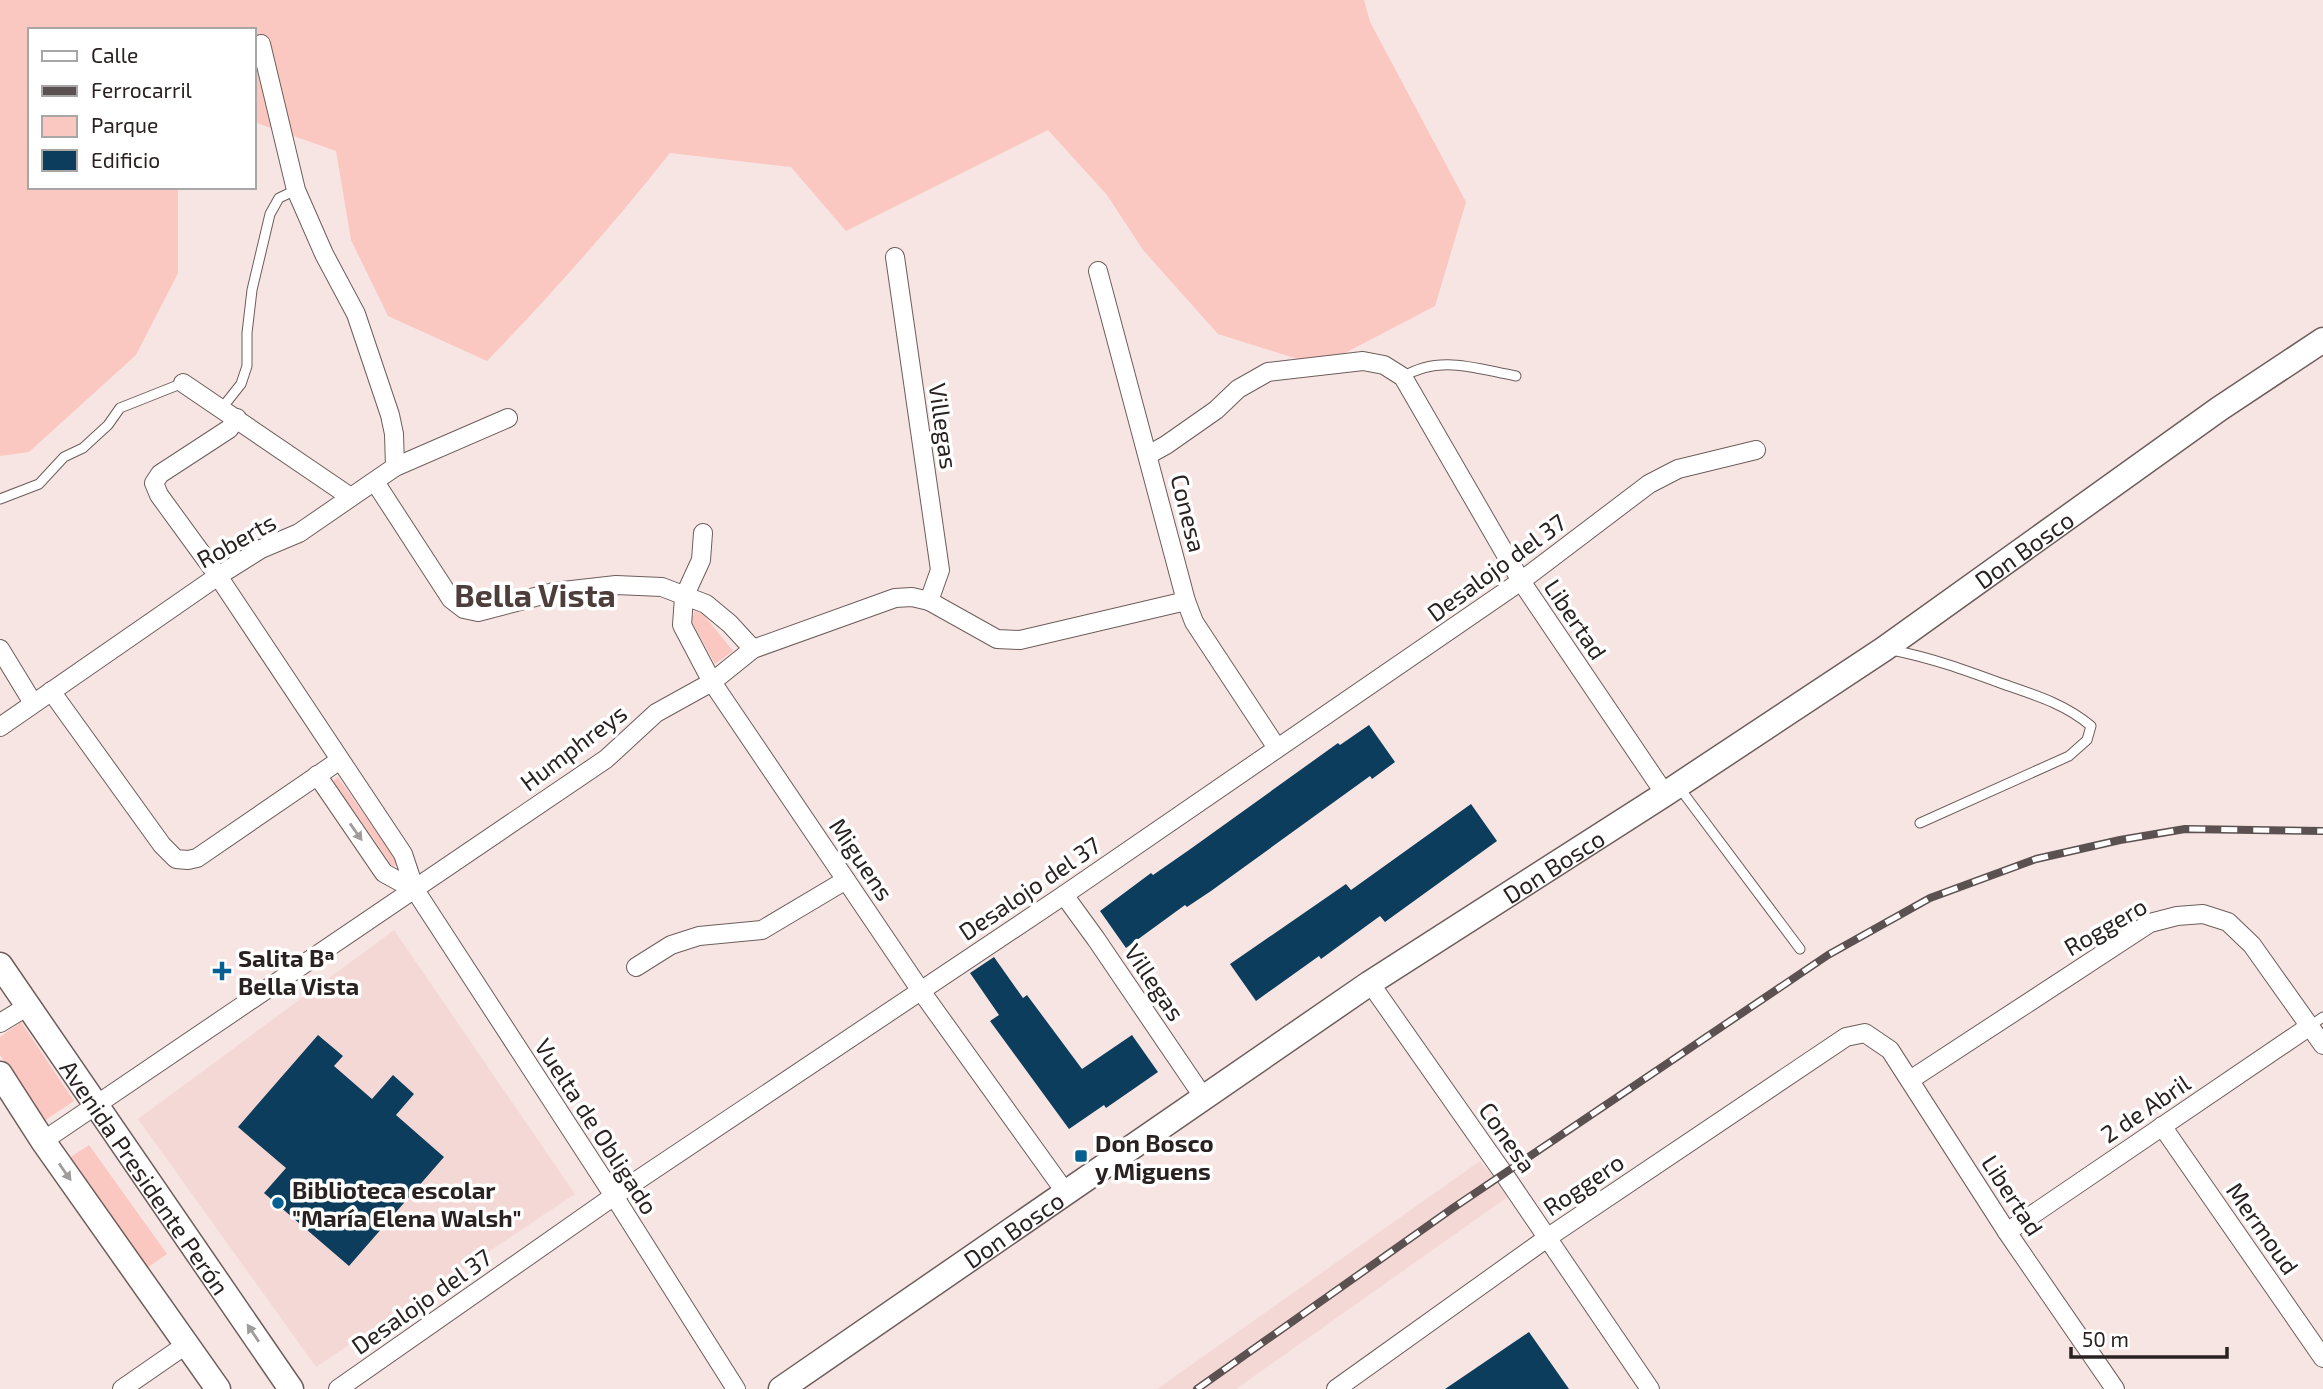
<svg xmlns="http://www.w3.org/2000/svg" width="2323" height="1389" viewBox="0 0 2323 1389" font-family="'Exo 2',sans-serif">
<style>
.built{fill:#f4d8d5}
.green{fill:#fbc7c1}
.building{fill:#0d3d5c}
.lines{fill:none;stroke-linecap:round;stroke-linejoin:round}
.lane-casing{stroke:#6d5e5c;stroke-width:11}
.street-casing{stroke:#6d5e5c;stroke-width:20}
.secondary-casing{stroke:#6d5e5c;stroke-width:27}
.lane{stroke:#fff;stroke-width:9}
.street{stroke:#fff;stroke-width:18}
.secondary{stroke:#fff;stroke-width:24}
.rail-casing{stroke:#5b5150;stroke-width:8}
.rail{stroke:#fff;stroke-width:5;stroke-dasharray:16;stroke-linecap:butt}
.oneway{fill:#9f9c9b}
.poi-dot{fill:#066091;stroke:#fff;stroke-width:2.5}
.labels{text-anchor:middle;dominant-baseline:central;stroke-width:7;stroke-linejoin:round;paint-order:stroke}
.street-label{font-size:24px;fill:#292221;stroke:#fff}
.poi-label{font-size:24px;font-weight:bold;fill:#292221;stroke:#fff;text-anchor:start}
.district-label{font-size:32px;font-weight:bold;fill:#4d3e3c;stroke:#fff}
</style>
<rect width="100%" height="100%" fill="#f7e5e3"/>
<g class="built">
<polygon points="394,930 575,1194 316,1367 138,1119"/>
<polygon points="1480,1161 1509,1196 1236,1389 1157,1389"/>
</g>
<g class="green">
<path d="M0 0H1364L1370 22 1466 202 1435 306 1320 366 1218 334 1143 250 1107 195 1048 130 846 231 791 167 670 153C612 226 551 295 487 361L388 316 351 240 336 151 254 122V30H30V187H178V273L136 355 29 452 0 456Z"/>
<polygon points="695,611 703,614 733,651 715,664 691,620"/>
<polygon points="338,777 398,863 393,867 333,781"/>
<polygon points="21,1022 74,1101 44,1121 0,1055 0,1037"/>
<polygon points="89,1145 167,1254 144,1270 66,1160"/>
</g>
<g class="building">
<polygon points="1369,725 1395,762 1372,779 1370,776 1211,891 1187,907 1185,905 1126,948 1100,911 1151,873 1153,875 1189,850 1338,743 1340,745"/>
<polygon points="1471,804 1497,841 1385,922 1380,916 1321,959 1319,956 1256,1001 1230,964 1346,884 1351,890"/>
<polygon points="994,957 1023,998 1027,995 1082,1069 1132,1035 1158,1072 1106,1108 1104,1105 1069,1129 990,1021 999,1015 970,973"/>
<polygon points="318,1035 343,1056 334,1066 372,1099 393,1075 414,1094 396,1115 444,1157 349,1266 264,1193 286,1168 238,1127"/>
<polygon points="1529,1332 1569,1389 1445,1389"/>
</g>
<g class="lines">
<g class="lane-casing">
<g id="lane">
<path d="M1403 377C1439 354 1477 369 1516 376"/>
<polyline points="222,408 241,384 247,366 247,333 252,290 270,214 279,198 296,190"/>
<polyline points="0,499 39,484 64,457 83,448 108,425 120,408 183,383"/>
<path d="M1892 650C1932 658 1965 670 2003 684 2035 695 2065 704 2091 726L2087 740 2069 756 1920 823"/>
<polyline points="1678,786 1800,949"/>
<polyline points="2310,1026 2323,1017"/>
</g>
</g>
<g class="street-casing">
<g id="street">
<polyline points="261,44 296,190 324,254 356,314 390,415 394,434 395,467"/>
<polyline points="895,257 940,570 929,601"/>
<polyline points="1098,271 1186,601 1194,622 1277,748"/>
<polyline points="183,383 349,496"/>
<polyline points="237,418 229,429 160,474 154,483 159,495 218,576 403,854 415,890 384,873 317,775"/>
<polyline points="1148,455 1166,445 1216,410 1238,389 1268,372 1363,361 1384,365 1403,377 1521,581 1665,794"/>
<polyline points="375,482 451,599 464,609 478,612 554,592 616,585 662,587 706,604 730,624 753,649"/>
<polyline points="703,533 701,560 684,597 682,625 712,682 921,991 1066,1193"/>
<polyline points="0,649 33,703"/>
<polyline points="51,691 162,845 176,859 188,860 197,858 340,760"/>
<polyline points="0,727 218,576 261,549 299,533 395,467 508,418"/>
<polyline points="415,890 614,1196 736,1389"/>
<polyline points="1064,895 1096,939 1204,1098"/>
<polyline points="636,967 671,945 699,936 762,930 846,880"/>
<polyline points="1370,983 1504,1174 1650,1389"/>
<polyline points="0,1023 28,1006"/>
<polyline points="1910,1080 2150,923 2177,916 2203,914 2228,922 2252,945 2323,1045"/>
<polyline points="2162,1126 2323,1358"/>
<polyline points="43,1141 606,759 656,713 712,682 753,649 895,598 912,597 929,601 997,639 1020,640 1186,601"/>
<polyline points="2007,1232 2310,1026"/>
<polyline points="122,1389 187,1344"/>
<polyline points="338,1389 614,1196 1064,895 1521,581 1649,484 1678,469 1756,450"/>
<polyline points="1336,1389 1547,1238 1846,1037 1865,1033 1890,1050 2007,1232 2115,1389"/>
</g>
</g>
<g class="secondary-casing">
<g id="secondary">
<path id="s1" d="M0 965 291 1389"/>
<polyline points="0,1074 43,1141 218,1389"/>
<path id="s2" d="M781 1389 1370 983 1665 794 1884 649 2219 409 2323 340"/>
</g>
</g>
<use href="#lane" class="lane"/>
<use href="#street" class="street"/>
<use href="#secondary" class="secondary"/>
<g class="rail-casing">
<polyline id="rail" points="1197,1389 1453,1208 1828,955 1930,898 2036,859 2120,840 2185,829 2323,831"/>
</g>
<use href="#rail" class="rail"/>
</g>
<defs><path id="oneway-solid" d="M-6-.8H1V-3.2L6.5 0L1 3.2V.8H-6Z" transform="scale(1.75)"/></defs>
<g class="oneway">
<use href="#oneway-solid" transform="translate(356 832) rotate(55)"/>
<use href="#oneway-solid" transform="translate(65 1172) rotate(55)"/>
<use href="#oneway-solid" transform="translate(253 1333) rotate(-124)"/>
</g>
<g class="poi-dot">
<path d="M218.5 960.5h7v7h7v7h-7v7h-7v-7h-7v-7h7z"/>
<rect x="1074" y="1149" width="14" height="14" rx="3.5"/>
<circle cx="278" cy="1203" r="7"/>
</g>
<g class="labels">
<g class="street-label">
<text transform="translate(944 426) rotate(82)">Villegas</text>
<text transform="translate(1189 513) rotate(76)">Conesa</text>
<text transform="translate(236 540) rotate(-29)">Roberts</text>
<text stroke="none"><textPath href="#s2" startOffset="1500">Don Bosco</textPath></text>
<text transform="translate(1496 567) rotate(-36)">Desalojo del 37</text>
<text transform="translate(1576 619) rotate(56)">Libertad</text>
<text transform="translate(573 747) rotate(-37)">Humphreys</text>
<text transform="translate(862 859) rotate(56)">Miguens</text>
<text stroke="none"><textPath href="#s2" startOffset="933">Don Bosco</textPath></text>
<text transform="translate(1029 888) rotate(-34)">Desalojo del 37</text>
<text transform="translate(2105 926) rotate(-30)">Roggero</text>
<text transform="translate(1155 982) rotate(56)">Villegas</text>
<text transform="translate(2145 1108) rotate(-34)">2 de Abril</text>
<text transform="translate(597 1126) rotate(57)">Vuelta de Obligado</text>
<text transform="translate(1508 1137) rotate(55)">Conesa</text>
<text stroke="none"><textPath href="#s1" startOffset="257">Avenida Presidente Perón</textPath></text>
<text transform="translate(1583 1184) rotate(-34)">Roggero</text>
<text transform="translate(2013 1195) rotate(57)">Libertad</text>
<text transform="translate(2263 1228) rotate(55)">Mermoud</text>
<text stroke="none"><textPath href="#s2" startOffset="282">Don Bosco</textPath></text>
<text transform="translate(421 1301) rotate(-35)">Desalojo del 37</text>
</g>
<g class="poi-label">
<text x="238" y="957">Salita Bª<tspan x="238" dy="28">Bella Vista</tspan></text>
<text x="1095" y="1142">Don Bosco<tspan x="1095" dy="28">y Miguens</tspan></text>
<text x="292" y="1189">Biblioteca escolar<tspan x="292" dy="28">"María Elena Walsh"</tspan></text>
</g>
<g class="district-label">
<text x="535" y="594">Bella Vista</text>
</g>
</g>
<rect x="28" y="28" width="228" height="161" fill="#ffffff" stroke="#a9a7a6" stroke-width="2"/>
<rect x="42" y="51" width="35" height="10" fill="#ffffff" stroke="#a9a7a6" stroke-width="2"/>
<text x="91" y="63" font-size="21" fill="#292221">Calle</text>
<rect x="42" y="86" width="35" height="10" fill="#5b5150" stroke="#a9a7a6" stroke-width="2"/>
<text x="91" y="98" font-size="21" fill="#292221">Ferrocarril</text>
<rect x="42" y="116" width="35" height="21" fill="#fbc7c1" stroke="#a9a7a6" stroke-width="2"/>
<text x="91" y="133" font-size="21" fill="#292221">Parque</text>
<rect x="42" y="150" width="35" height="21" fill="#0d3d5c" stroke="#a9a7a6" stroke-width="2"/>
<text x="91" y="168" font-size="21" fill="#292221">Edificio</text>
<path d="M2071 1347v10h156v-10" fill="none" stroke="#292221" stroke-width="3.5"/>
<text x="2082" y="1347" font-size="21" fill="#292221" stroke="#ffffff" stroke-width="5" paint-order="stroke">50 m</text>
</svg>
